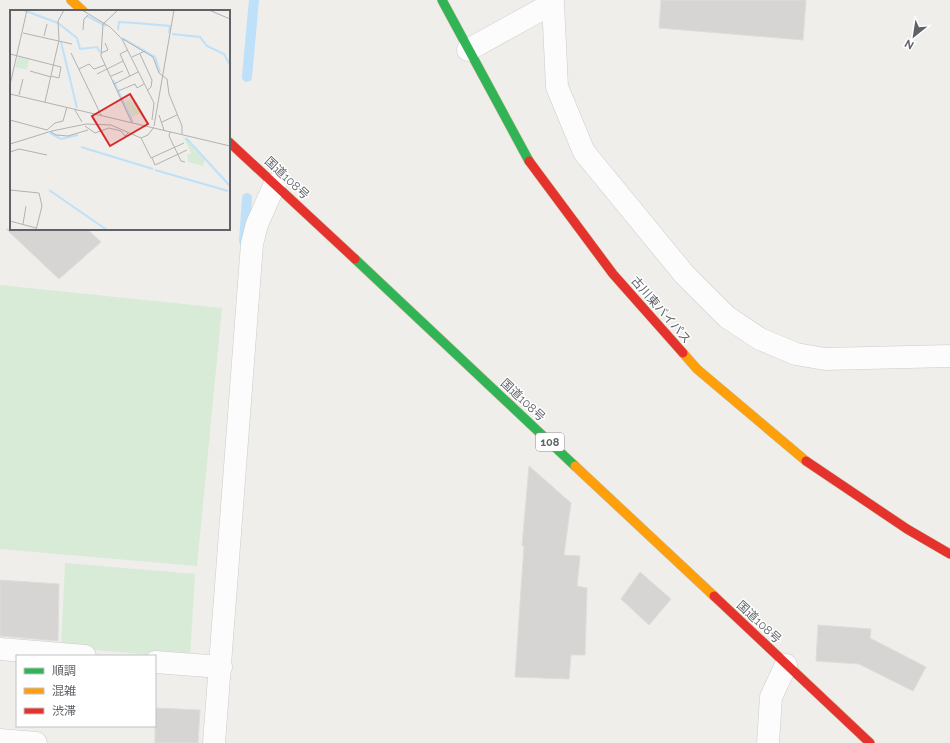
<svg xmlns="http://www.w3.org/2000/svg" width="950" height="743" viewBox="0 0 950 743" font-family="Raleway,'Noto Sans JP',sans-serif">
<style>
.green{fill:#d8ebd6}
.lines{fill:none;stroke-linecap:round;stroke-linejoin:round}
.stream{stroke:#bfe0f9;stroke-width:10}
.building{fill:#d6d5d3;stroke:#deddd9}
.street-casing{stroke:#cbcccc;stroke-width:23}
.fast-casing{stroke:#c8b996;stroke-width:10}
.slow-casing{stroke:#c8b996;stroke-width:10}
.jam-casing{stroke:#c8b996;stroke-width:10}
.street{stroke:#fdfcfc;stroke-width:22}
.fast{stroke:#30b455;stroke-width:9}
.slow{stroke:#ff9f0a;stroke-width:9}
.jam{stroke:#e5322d;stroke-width:9}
.labels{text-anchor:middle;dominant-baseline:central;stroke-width:3;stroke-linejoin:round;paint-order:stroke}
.shield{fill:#fff;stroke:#8f9295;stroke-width:1}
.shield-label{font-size:11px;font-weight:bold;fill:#5f6368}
.street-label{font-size:12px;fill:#5f6368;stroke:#fff}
.inset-river{fill:none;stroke:#bfe0f9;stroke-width:2}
.inset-road{fill:none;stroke:#b1b2b2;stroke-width:1}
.view{fill:#d62828;fill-opacity:0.15;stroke:#d62828;stroke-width:2}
.inset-edge{fill:none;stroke:#5f6368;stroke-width:2}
</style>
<rect width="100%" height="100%" fill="#efeeea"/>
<g class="green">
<polygon points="0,285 222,308 197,566 0,549"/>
<polygon points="65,563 195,574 190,658 61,647"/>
</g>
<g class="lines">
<g class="stream">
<polyline points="247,77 254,0"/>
<polyline points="244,241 247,198"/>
</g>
</g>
<g class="building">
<polygon points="661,0 806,0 803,40 659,28"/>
<polygon points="6,229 87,229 101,242 59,279"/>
<polygon points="529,466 571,503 564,555 580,556 577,586 587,588 585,655 571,655 569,679 515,677 524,546 522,546"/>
<polygon points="640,572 671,599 649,625 621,599"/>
<polygon points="0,580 59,584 58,641 0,636"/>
<polygon points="818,625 871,629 870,638 926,667 913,691 859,664 816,661"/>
<polygon points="155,708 200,710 198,743 155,743"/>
</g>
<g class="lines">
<g class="street-casing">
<g id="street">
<polyline points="468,50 553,3 557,87 584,152 684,274 727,317 760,339 796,354 825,359 950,356"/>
<polyline points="0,649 85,656"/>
<polyline points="155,662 221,667"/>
<polyline points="0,740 36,743"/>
<polyline points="214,743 252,244 257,224 275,184"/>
<polyline points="768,743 771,697 786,665"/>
</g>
</g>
<g class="fast-casing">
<g id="fast">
<polyline points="442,0 529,161"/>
<polyline points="355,259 575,466"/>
</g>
</g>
<g class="slow-casing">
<g id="slow">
<polyline points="71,0 83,11"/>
<polyline points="683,353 697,369 806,461"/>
<polyline points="575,466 714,596"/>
</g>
</g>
<g class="jam-casing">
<g id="jam">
<polyline points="229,142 355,259"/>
<polyline points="529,161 613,274 683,353"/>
<polyline points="806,461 907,529 950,554"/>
<polyline points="714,596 870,743"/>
</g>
</g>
<use href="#street" class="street"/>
<use href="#fast" class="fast"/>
<use href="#slow" class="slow"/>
<use href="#jam" class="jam"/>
</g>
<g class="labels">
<rect class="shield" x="536" y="433" width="28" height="18" rx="3"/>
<g class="shield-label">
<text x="550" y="442">108</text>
</g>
<g class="street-label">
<text transform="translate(287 178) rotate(43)">国道108号</text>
<text transform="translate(661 310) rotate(49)">古川東バイパス</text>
<text transform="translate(523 400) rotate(43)">国道108号</text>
<text transform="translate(759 622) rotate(43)">国道108号</text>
</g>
</g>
<g transform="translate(10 10)">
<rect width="220" height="220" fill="#efeeea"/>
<path d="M8 47 19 49 17 60 5 57ZM120 89 122 93 127 91 133 102 122 107 115 92ZM173 126 195 149 193 156 178 152 177 145 181 143Z" fill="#d8ebd6"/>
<path class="inset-river" d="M13 0 48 13 67 28 70 39 87 37 90 42M77 6 96 16M108 20 109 12 126 13 160 16 159 23M162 24 190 27 197 36 214 44 220 55M112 28 145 47 150 62M51 32 67 98M103 70 123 112M40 123 51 129 68 125M176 128 220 176M71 137 143 159M145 160 218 181M39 180 97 220"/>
<path class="inset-road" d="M72 0 100 17 112 29 144 93 142 110M108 0 93 14 91 46 122 113M199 0 220 9M73 20 74 9 78 5M13 23 62 34M34 26 37 14M113 29 143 47 149 63 157 69 159 84 172 116V124M118 40 110 44 120 66M61 43 91 105M91 43 98 40 95 33M0 44 51 57 49 68 41 66M130 44 142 70 141 77 137 81M122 47 135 41M69 59 79 54 84 59 95 55M20 61 41 67M87 64 113 51M101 66 113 61M104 74 128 62M0 75 17 0M108 81 125 74 127 78 134 74M0 84 220 136M9 85 13 69M35 92 49 30 48 11 54 0M65 100 72 112M149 105 154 120M0 110 37 120 45 113 53 111 57 97M152 112 167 105M75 116 85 123 99 118 111 121 115 126 118 123M144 116 164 0M41 122 46 125 58 126 78 120M160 122 159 126 171 151 175 152M131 128 141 148 174 133M0 134 42 121 76 114 101 115 131 128 138 125 144 117M0 142 9 139 37 145M142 148 145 155 177 140M0 180 29 183 32 196 26 220M0 211 26 218M13 214 16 196"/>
<path class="view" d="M120 84 138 114 100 136 82 106Z"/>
<rect width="220" height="220" class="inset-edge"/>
</g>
<rect x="16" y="655" width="140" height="72" fill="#ffffff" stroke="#bfc1c3"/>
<rect x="24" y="668" width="20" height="6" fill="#30b455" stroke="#bfc1c3"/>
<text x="52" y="675" font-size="12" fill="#5f6368">順調</text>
<rect x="24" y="688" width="20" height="6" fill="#ff9f0a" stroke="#bfc1c3"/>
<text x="52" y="695" font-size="12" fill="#5f6368">混雑</text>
<rect x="24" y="708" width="20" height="6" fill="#e5322d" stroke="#bfc1c3"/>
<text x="52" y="715" font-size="12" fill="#5f6368">渋滞</text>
<g transform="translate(914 36) rotate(210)" stroke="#ffffff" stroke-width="3" paint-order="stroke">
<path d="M0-3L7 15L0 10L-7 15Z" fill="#5f6368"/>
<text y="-6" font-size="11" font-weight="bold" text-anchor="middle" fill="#5f6368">N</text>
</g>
</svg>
